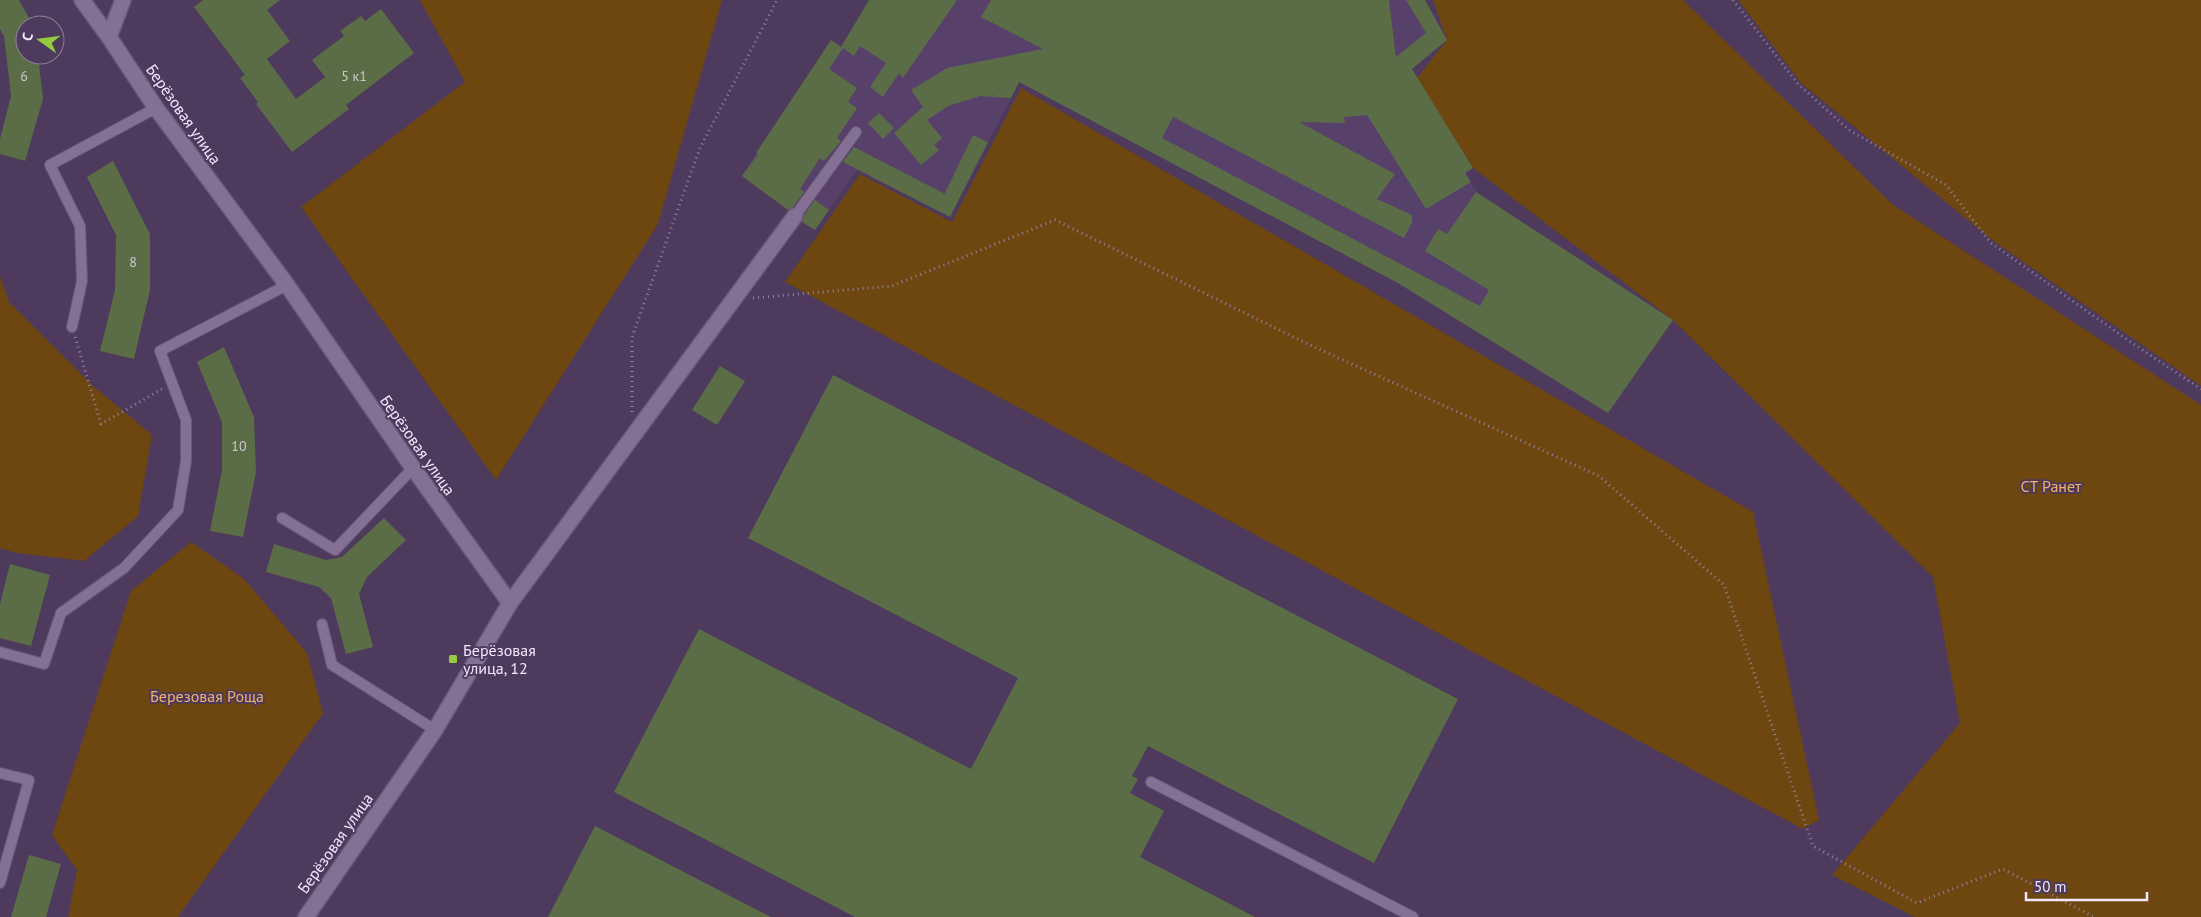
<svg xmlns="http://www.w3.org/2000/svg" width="2201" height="917" viewBox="0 0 2201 917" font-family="'PT Sans',sans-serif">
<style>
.built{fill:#574069}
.green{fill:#6e4610}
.building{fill:#5b6d47}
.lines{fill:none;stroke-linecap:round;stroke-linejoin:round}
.lane-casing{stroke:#685876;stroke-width:12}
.street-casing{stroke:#685876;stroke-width:18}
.path{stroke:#9383a0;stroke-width:3;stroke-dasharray:1 4;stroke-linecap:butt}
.lane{stroke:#847095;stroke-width:10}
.street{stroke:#847095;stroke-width:15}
.poi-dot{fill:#94cc3d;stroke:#4d3a5c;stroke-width:2}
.labels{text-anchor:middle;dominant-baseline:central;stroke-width:4;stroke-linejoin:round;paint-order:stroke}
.number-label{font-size:14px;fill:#ccc8d0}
.street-label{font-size:16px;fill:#f2e7fd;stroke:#4d3a5c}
.park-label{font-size:16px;fill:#f1b166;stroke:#4d3a5c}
.poi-label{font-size:16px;fill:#f2e7fd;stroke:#4d3a5c;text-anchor:start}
</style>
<rect width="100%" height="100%" fill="#4d3a5c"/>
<polygon class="built" points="869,0 1425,0 1447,40 1411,69 1473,168 1465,174 1480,195 1673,320 1608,413 1398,283 1019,82 950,217 857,170 815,230 742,176 756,153 841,47"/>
<g class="green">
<polygon points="420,0 722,0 658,224 496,480 301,207 465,82"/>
<polygon points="1433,0 1683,0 1892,204 2201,405 2201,917 1915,917 1832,875 1960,723 1933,577 1673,320 1473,168 1417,78 1447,40"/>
<polygon points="1738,0 2201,0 2201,386 1992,240 1801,83"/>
<polygon points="1021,88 1753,512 1819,820 1803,829 785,282 860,174 952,222"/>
<polygon points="0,277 9,302 91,384 152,435 138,516 84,561 17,553 0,548"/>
<polygon points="191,542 244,579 307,653 323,713 178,917 68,917 77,870 52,835 131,591"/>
</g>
<g class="building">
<polygon points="0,0 19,0 33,25 25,25 25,55 38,55 43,99 25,161 0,154 0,139 11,96 4,36 0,29"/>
<polygon points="203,0 280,0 267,10 290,41 267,59 296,99 325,77 312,60 344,36 340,31 361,16 365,21 381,9 414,53 346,105 349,109 292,152 256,104 258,102 240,78 245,75 194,7"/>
<polygon points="869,0 957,0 903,78 899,73 883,97 870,87 886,63 860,46 854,56 843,48 829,69 857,88 848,102 857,108 837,138 841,141 824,161 820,158 800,189 804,192 793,207 788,210 742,176 758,154 756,153 831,40 841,47"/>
<polygon points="991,0 1389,0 1396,57 1426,33 1406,0 1425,0 1447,40 1412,69 1473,168 1465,173 1471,182 1426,209 1367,115 1344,117 1345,123 1299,122 1395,174 1377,199 1412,215 1412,222 1404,238 1173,117 1162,138 1480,306 1489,290 1425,251 1438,229 1447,234 1476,192 1673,320 1608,413 1398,283 1019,82 1011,98 992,97 994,94 990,97 980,96 948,106 927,120 942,138 934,145 939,150 921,165 894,133 923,107 911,90 947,68 1043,49 981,17"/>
<polygon points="879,113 894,128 883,139 868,123"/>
<polygon points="973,135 988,142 950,217 843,162 854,147 947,195 945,193"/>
<polygon points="113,161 150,234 150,290 134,359 100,351 115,290 116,235 87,177"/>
<polygon points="815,200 829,210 815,230 802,222 804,215"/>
<polygon points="224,347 254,417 256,472 243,537 210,531 222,470 222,422 197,362"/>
<polygon points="720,366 745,381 717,425 692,410"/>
<polygon points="833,375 1458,699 1374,863 1148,746 1132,776 1138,779 1130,793 1164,811 1140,857 1255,917 855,917 614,792 699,629 971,769 1018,678 748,538"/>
<polygon points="384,518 406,540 367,577 359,594 373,647 346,654 331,598 319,587 266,572 274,544 326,560 342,557"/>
<polygon points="10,564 50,575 31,646 0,638 0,604"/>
<polygon points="595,826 771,917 548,917"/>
<polygon points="29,855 61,864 46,917 11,917"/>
</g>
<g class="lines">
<g class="lane-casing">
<g id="lane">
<polyline points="795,216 856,132"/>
<polyline points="72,327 82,281 80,226 50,165 156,108"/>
<polyline points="282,518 335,550 413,468"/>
<polyline points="322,624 332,665 435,730"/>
<polyline points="0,652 44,664 61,613 124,568 178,510 186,461 186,420 160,351 287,285"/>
<polyline points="0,773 29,780 0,883"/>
<polyline points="1151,782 1413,917"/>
</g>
</g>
<g class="street-casing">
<g id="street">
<polyline points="82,0 109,37 156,108 287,285 413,468 510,603"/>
<polyline points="109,37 123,0"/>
<polyline points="306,917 435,730 510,603 795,216"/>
</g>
</g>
<g class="path">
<polyline points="1733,0 1798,84 1849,130 1946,185 1991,243 2129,341 2201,389"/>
<polyline points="753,298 892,286 1055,220 1310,345 1599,476 1724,585 1813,846 1917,903 2003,869 2094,917"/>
<polyline points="75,337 101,424 162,389"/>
<polyline points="632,412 632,337 700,148 777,0"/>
</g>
<use href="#lane" class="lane"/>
<use href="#street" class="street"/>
</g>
<rect class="poi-dot" x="448" y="654" width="10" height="10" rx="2.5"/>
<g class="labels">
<g class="number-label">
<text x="24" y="76">6</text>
<text x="354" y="76">5 к1</text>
<text x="133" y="262">8</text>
<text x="239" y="446">10</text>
</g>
<g class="street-label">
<text transform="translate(184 114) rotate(55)">Берёзовая улица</text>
<text transform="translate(418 445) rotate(55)">Берёзовая улица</text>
<text transform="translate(335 843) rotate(-55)">Берёзовая улица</text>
</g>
<g class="park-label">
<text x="2051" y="486">СТ Ранет</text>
<text x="207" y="696">Березовая Роща</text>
</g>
<g class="poi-label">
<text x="463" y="650">Берёзовая<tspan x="463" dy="18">улица, 12</tspan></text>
</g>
</g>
<g transform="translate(40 40) rotate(284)"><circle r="24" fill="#4d3a5c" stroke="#8f7f9c"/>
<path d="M0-4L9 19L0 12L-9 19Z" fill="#94cc3d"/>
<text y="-8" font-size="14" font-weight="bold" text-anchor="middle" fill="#f2e7fd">С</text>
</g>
<path d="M2026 892v8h121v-8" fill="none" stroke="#f2e7fd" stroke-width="2.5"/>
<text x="2034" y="892" font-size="15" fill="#f2e7fd" stroke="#4d3a5c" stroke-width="4" paint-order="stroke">50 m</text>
</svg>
